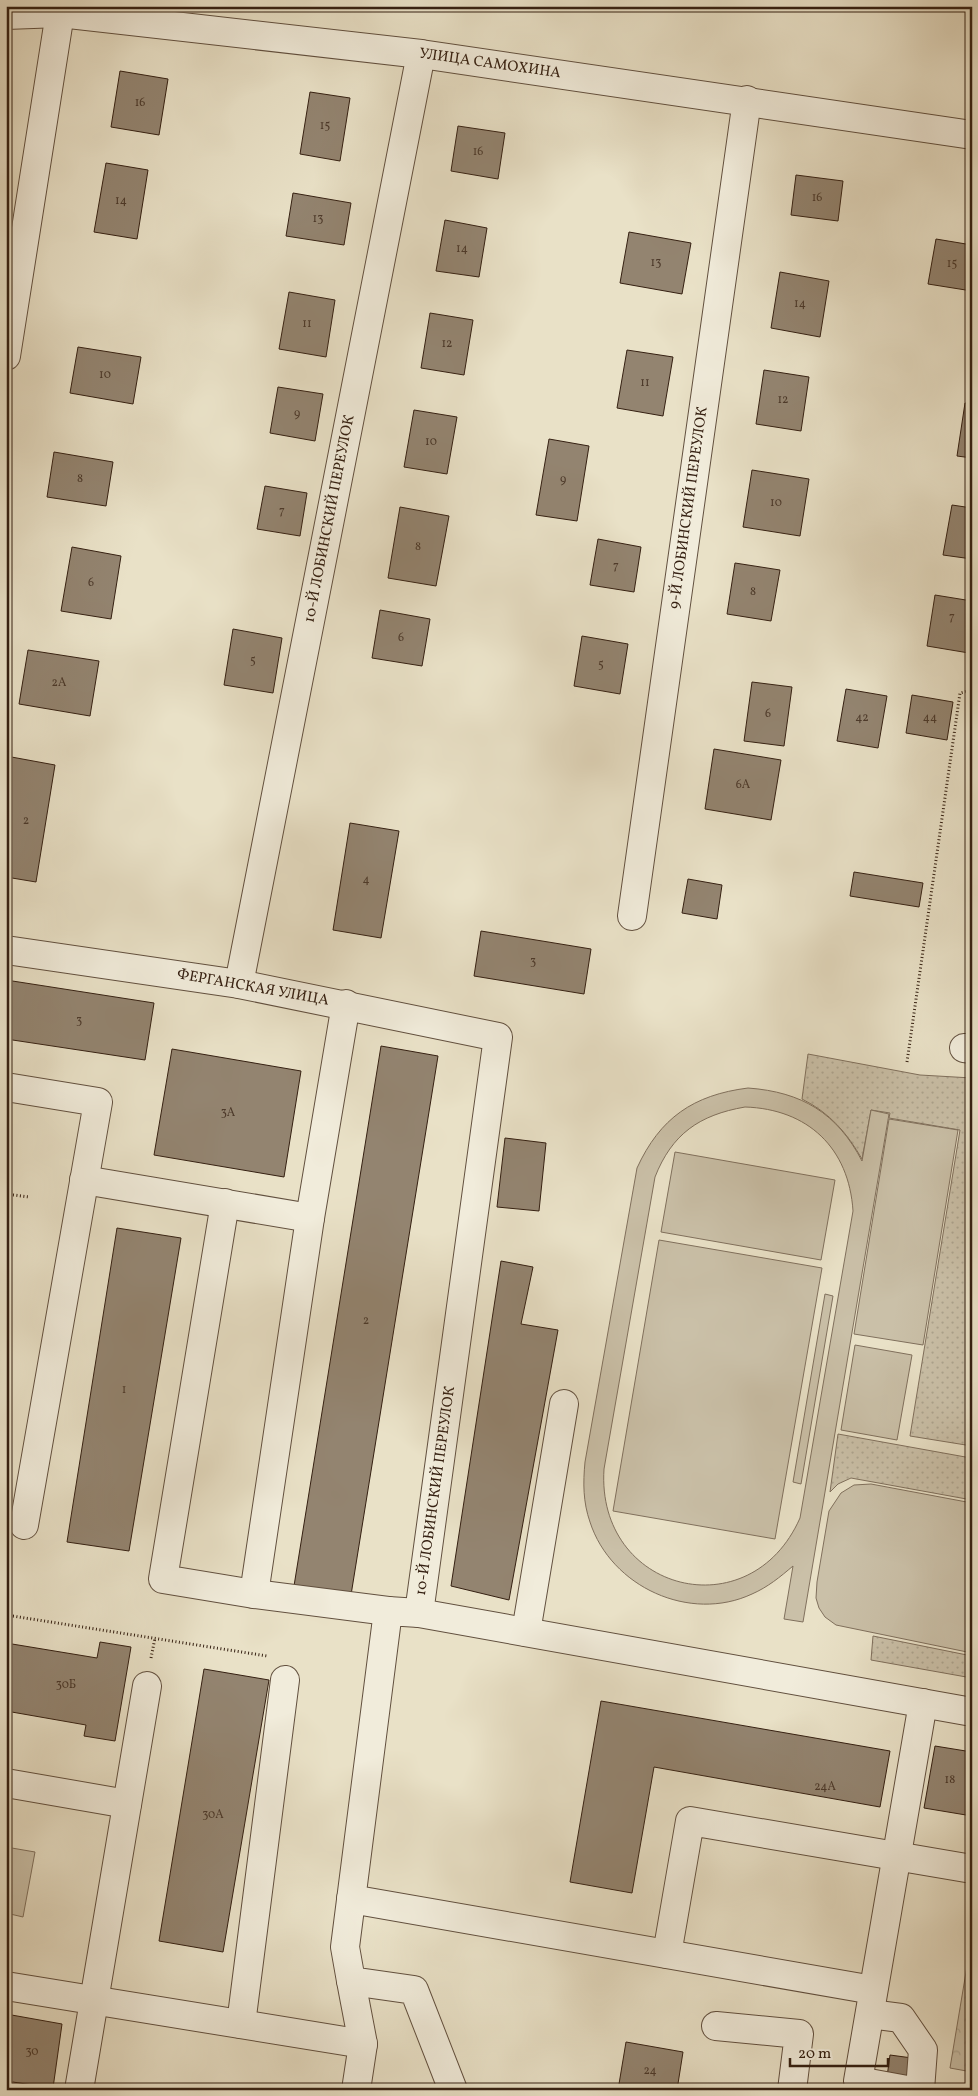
<svg xmlns="http://www.w3.org/2000/svg" width="978" height="2096" viewBox="0 0 978 2096" font-family="Vollkorn,serif">
<style>
.grass{fill:url(#grass-dots);stroke:#80705d}
.park{fill:url(#park-crowns);stroke:#80705d}
.garden{fill:#cac0a8;stroke:#80705d;fill-rule:evenodd}
.building{fill:#938470;stroke:#352012}
.lines{fill:none;stroke-linecap:round;stroke-linejoin:round}
.minor-casing{stroke:#62503f;stroke-width:30}
.path{stroke:#352012;stroke-width:3;stroke-dasharray:1 2.5;stroke-linecap:butt}
.minor{stroke:#f1ecdb;stroke-width:28}
.labels{text-anchor:middle;dominant-baseline:central;stroke-width:4.5;stroke-linejoin:round;paint-order:stroke}
.number-label{font-size:12px;fill:#4c392a}
.street-label{font-size:15px;fill:#352012;stroke:#f1ecdb}
</style>
<defs>
<pattern id="grass-dots" width="8" height="8" patternUnits="userSpaceOnUse" patternTransform="scale(1.25)"><rect width="8" height="8" fill="#cac0a8"/><path d="M2 2h.1M6 6h.1" fill="none" stroke="#aea590" stroke-width="1.8" stroke-linecap="round"/></pattern>
<pattern id="park-crowns" width="20" height="18" patternUnits="userSpaceOnUse" patternTransform="scale(1.25)"><rect width="20" height="18" fill="#cac0a8"/><path d="M2 6a3 3 0 1 1 6 0M12 15a3 3 0 1 1 6 0" fill="none" stroke="#aea590"/></pattern>
</defs>
<rect width="100%" height="100%" fill="#e9e1c7"/>
<filter id="stains"><feTurbulence type="fractalNoise" baseFrequency=".004" numOctaves="4"/><feColorMatrix values="0 0 0 0 .2 0 0 0 0 .09 0 0 0 0 .02 0 0 0 .5 -.17"/></filter>
<radialGradient id="worn" r=".72"><stop offset=".6" stop-color="#630" stop-opacity="0"/><stop offset="1" stop-color="#630" stop-opacity=".3"/></radialGradient>
<g class="grass">
<path d="M808 1054 920 1075 972 1078V1446L910 1436 960 1130 889 1118 890 1113 871 1110 862 1159C847 1133 830 1113 802 1099Z"/>
<polygon points="838,1434 971,1458 969,1471 972,1472 972,1500 851,1478 838,1484 830,1492"/>
<polygon points="873,1636 972,1656 972,1678 871,1660"/>
</g>
<polygon class="park" points="972,1936 972,2072 950,2068"/>
<g class="garden">
<path d="M748 1088C802 1092 837 1113 862 1161L871 1110 889 1114 803 1622 784 1619 793 1566C780 1577 768 1587 752 1594 690 1623 611 1587 590 1522 583 1502 583 1483 585 1462L637 1168C660 1118 693 1095 748 1088ZM745 1107C808 1109 849 1148 853 1211L800 1518C750 1631 596 1592 604 1469L655 1177C672 1134 699 1115 745 1107Z"/>
<polygon points="889,1119 958,1130 923,1345 854,1334"/>
<polygon points="675,1152 835,1180 821,1260 661,1232"/>
<polygon points="659,1240 822,1268 775,1539 613,1511"/>
<polygon points="825,1294 833,1296 801,1484 793,1482"/>
<polygon points="855,1345 912,1355 897,1440 841,1430"/>
<polygon points="871,1484 972,1503 972,1653 836,1625 825,1617 819,1608 816,1598 817,1582 829,1511 841,1493 854,1485"/>
<polygon points="6,1847 35,1852 23,1917 6,1913"/>
</g>
<g class="building">
<polygon points="120,71 168,79 159,135 111,127"/>
<polygon points="310,92 350,98 340,161 300,154"/>
<polygon points="458,126 505,133 498,179 451,171"/>
<polygon points="106,163 148,170 137,239 94,232"/>
<polygon points="796,175 843,181 838,221 791,215"/>
<polygon points="293,193 351,203 344,245 286,236"/>
<polygon points="445,220 487,228 479,277 436,271"/>
<polygon points="629,232 691,243 682,294 620,283"/>
<polygon points="936,239 972,245 972,291 928,284"/>
<polygon points="780,272 829,281 820,337 771,328"/>
<polygon points="289,292 335,300 326,357 279,349"/>
<polygon points="430,313 473,320 464,375 421,368"/>
<polygon points="78,347 141,357 133,404 70,393"/>
<polygon points="627,350 673,357 663,416 617,408"/>
<polygon points="764,370 809,377 801,431 756,424"/>
<polygon points="278,387 323,394 315,441 270,433"/>
<polygon points="965,403 972,404 972,458 957,456"/>
<polygon points="414,410 457,417 447,474 404,467"/>
<polygon points="549,439 589,446 577,521 536,515"/>
<polygon points="54,452 113,462 106,506 47,497"/>
<polygon points="752,470 809,479 800,536 743,527"/>
<polygon points="265,486 307,493 300,536 257,529"/>
<polygon points="952,505 972,508 972,559 943,555"/>
<polygon points="400,507 449,516 436,586 388,578"/>
<polygon points="598,539 641,547 634,592 590,585"/>
<polygon points="72,547 121,556 111,619 61,611"/>
<polygon points="735,563 780,570 771,621 727,614"/>
<polygon points="935,595 972,601 972,634 969,653 927,646"/>
<polygon points="380,610 430,619 422,666 372,658"/>
<polygon points="233,629 282,638 273,693 224,685"/>
<polygon points="582,636 628,644 620,694 574,686"/>
<polygon points="28,650 99,661 90,716 19,704"/>
<polygon points="752,682 792,687 784,746 744,741"/>
<polygon points="846,689 887,696 878,748 837,741"/>
<polygon points="912,695 953,702 947,740 906,733"/>
<polygon points="714,749 781,760 771,820 705,809"/>
<polygon points="6,756 55,765 36,882 6,877"/>
<polygon points="350,823 399,831 381,938 333,930"/>
<polygon points="854,872 923,883 919,907 850,896"/>
<polygon points="688,879 722,885 717,919 682,913"/>
<polygon points="481,931 591,949 584,994 474,976"/>
<polygon points="6,980 154,1003 145,1060 6,1039"/>
<polygon points="381,1046 438,1056 351,1595 294,1586"/>
<polygon points="172,1049 301,1071 284,1177 154,1155"/>
<polygon points="505,1138 546,1143 539,1211 497,1207"/>
<polygon points="117,1228 181,1238 129,1551 67,1542"/>
<polygon points="501,1261 533,1267 521,1324 558,1330 509,1600 451,1586"/>
<polygon points="100,1642 131,1647 115,1741 84,1736 86,1725 6,1711 6,1643 97,1658"/>
<polygon points="204,1669 269,1680 223,1952 159,1941"/>
<polygon points="601,1701 890,1751 880,1807 654,1767 632,1893 570,1882"/>
<polygon points="935,1746 972,1752 972,1816 924,1808"/>
<polygon points="6,2014 62,2024 53,2088 6,2081"/>
<polygon points="626,2042 683,2052 677,2090 618,2090"/>
<polygon points="890,2055 912,2058 909,2080 887,2077"/>
</g>
<g class="lines">
<g class="minor-casing">
<g id="minor">
<polyline points="6,15 60,13 421,54 972,135"/>
<polyline points="6,356 60,13"/>
<polyline points="632,916 747,100"/>
<polyline points="6,950 239,984 498,1037 419,1613 388,1611 345,1947 351,1981 414,1990 453,2090"/>
<polyline points="239,984 421,54"/>
<polyline points="964,1048 972,1049"/>
<polyline points="6,1087 98,1102 24,1525"/>
<polyline points="84,1180 310,1218"/>
<polyline points="225,1203 163,1579 254,1594 388,1611"/>
<polyline points="254,1594 310,1218 346,1004"/>
<polyline points="419,1613 972,1712"/>
<polyline points="526,1632 564,1404"/>
<polyline points="6,1783 127,1804"/>
<polyline points="351,1899 873,1990"/>
<polyline points="667,1954 690,1821 972,1869"/>
<polyline points="351,1981 363,2044 356,2090"/>
<polyline points="6,1986 363,2044"/>
<polyline points="870,2014 901,2018 923,2050 920,2090"/>
<polyline points="241,2024 285,1680"/>
<polyline points="716,2026 799,2034 792,2090"/>
<polyline points="79,2090 147,1686"/>
<polyline points="907,2090 858,2081 923,1703"/>
</g>
</g>
<g class="path">
<polyline points="907,1062 960,693 972,690"/>
<polyline points="6,1194 29,1197"/>
<polyline points="6,1615 267,1656"/>
<polyline points="151,1658 155,1638"/>
</g>
<use href="#minor" class="minor"/>
</g>
<g class="labels">
<g class="number-label">
<text x="140" y="103">16</text>
<text x="325" y="126">15</text>
<text x="478" y="152">16</text>
<text x="817" y="198">16</text>
<text x="121" y="201">14</text>
<text x="318" y="219">13</text>
<text x="462" y="249">14</text>
<text x="656" y="263">13</text>
<text x="952" y="264">15</text>
<text x="800" y="304">14</text>
<text x="307" y="324">11</text>
<text x="447" y="344">12</text>
<text x="105" y="375">10</text>
<text x="645" y="383">11</text>
<text x="783" y="400">12</text>
<text x="297" y="414">9</text>
<text x="431" y="442">10</text>
<text x="80" y="479">8</text>
<text x="563" y="480">9</text>
<text x="776" y="503">10</text>
<text x="282" y="511">7</text>
<text x="418" y="547">8</text>
<text x="616" y="566">7</text>
<text x="91" y="583">6</text>
<text x="753" y="592">8</text>
<text x="952" y="617">7</text>
<text x="401" y="638">6</text>
<text x="253" y="661">5</text>
<text x="601" y="665">5</text>
<text x="59" y="683">2А</text>
<text x="768" y="714">6</text>
<text x="862" y="718">42</text>
<text x="930" y="718">44</text>
<text x="743" y="785">6А</text>
<text x="26" y="821">2</text>
<text x="366" y="880">4</text>
<text x="533" y="962">3</text>
<text x="79" y="1021">3</text>
<text x="228" y="1113">3А</text>
<text x="366" y="1321">2</text>
<text x="124" y="1390">1</text>
<text x="66" y="1685">30Б</text>
<text x="950" y="1780">18</text>
<text x="825" y="1787">24А</text>
<text x="213" y="1815">30А</text>
<text x="32" y="2052">30</text>
<text x="650" y="2071">24</text>
</g>
<g class="street-label">
<text transform="translate(490 64) rotate(8)">УЛИЦА САМОХИНА</text>
<text transform="translate(689 508) rotate(-82)">9-Й ЛОБИНСКИЙ ПЕРЕУЛОК</text>
<text transform="translate(330 519) rotate(-79)">10-Й ЛОБИНСКИЙ ПЕРЕУЛОК</text>
<text transform="translate(253 988) rotate(10)">ФЕРГАНСКАЯ УЛИЦА</text>
<text transform="translate(436 1491) rotate(-82)">10-Й ЛОБИНСКИЙ ПЕРЕУЛОК</text>
</g>
</g>
<rect width="978" height="2096" fill="none" stroke="#e9e1c7" stroke-width="25"/>
<rect x="8" y="8" width="963" height="2081" fill="none" stroke="#352012" stroke-width="2.5"/>
<rect x="12" y="12" width="953" height="2071" fill="none" stroke="#352012"/>
<path d="M790 2058v8h98v-8" fill="none" stroke="#352012" stroke-width="2.5"/>
<text x="798" y="2058" font-size="15" fill="#352012" stroke="#f1ecdb" stroke-width="4" paint-order="stroke">20 m</text>
<rect width="100%" height="100%" filter="url(#stains)"/>
<rect width="100%" height="100%" fill="url(#worn)"/>
</svg>
